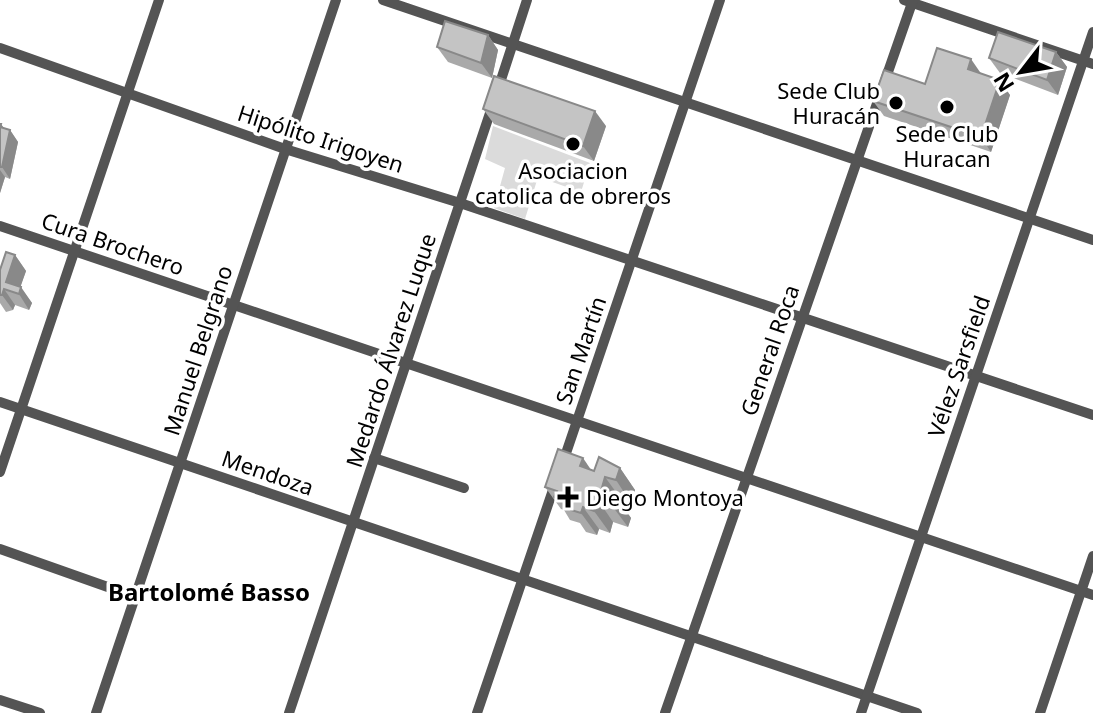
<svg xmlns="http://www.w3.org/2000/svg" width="1093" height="713" viewBox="0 0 1093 713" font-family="'Noto Sans',sans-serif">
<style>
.green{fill:#dbdbdb}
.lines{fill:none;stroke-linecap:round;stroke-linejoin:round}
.street{stroke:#545454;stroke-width:10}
.wall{fill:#a9a9a9}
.shaded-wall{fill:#898989}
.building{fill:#c4c4c4;stroke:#898989;stroke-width:2}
.poi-dot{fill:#000;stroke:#fff;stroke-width:3}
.labels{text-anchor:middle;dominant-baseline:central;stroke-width:7;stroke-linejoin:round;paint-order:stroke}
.poi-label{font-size:22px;fill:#000;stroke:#fff}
.street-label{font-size:22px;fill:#000;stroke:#fff}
.neighbourhood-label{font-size:24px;font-weight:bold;fill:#000;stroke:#fff}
</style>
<rect width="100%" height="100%" fill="#fff"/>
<polygon class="green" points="493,126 590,163 581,192 538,177 525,219 494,208 505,168 485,159"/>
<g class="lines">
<g class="street">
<polyline points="383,0 1093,240"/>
<polyline points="904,0 1093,64"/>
<polyline points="0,48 285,149 460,203 1093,415"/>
<polyline points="498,89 527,0"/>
<polyline points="0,226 1093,595"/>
<polyline points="0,402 917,713"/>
<polyline points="374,458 464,488"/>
<polyline points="562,465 720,0"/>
<polyline points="0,472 159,0"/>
<polyline points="0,549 136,597"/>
<polyline points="0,700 40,713"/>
<polyline points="96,713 336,0"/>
<polyline points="289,713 493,104"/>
<polyline points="477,713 555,484"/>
<polyline points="665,713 913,0"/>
<polyline points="861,713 1093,32"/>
<polyline points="1040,713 1093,556"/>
</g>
</g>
<g class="wall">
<polygon points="488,35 498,50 492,78 448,62 437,47"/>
<polygon points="1056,52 1067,67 1058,95 1000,73 989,58"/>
<polygon points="981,73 1010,95 991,152 884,116 873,101 925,84"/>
<polygon points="483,109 606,126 594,161 494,124"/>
<polygon points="0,124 4,129 10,130 18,142 10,179 5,177 0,193"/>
<polygon points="15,255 26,271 20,287 32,303 29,310 15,305 13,310 6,312 0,303 0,270"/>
<polygon points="620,468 635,490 631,503 621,499 620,502 631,518 628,527 613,522 610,533 599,529 597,535 586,532 580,523 570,520 564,510 561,509 545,487 591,470 594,471"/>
</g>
<g class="shaded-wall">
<polygon points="488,35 498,50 492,78 481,63"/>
<polygon points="1056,52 1067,67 1058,95 1047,80"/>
<polygon points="971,59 982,75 968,69"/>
<polygon points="1000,80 1010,95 991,152 981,137"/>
<polygon points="595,111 606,126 594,161 583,146"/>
<polygon points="1,124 9,135 10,130 18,142 10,179 2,167 0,127"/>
<polygon points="0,170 5,177 0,193"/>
<polygon points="15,255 26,271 18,294 6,282"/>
<polygon points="21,287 32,303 29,310 19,294"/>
<polygon points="4,289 15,305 13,310 2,295"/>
<polygon points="583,458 598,480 580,466"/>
<polygon points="620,468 635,490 631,503 616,480"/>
<polygon points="605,477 621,499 620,502 631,518 628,527 601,491"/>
<polygon points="598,500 613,522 610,533 594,511"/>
<polygon points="583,507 599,529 597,535 581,513"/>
</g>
<g class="building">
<polygon points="445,21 488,35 481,63 437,47"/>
<polygon points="998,32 1056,52 1047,80 989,58"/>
<polygon points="937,48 971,59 968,69 1000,80 981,137 873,101 884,70 925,84"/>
<polygon points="494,76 595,111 583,146 483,109"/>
<polygon points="0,124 1,124 0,127 10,130 2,167 0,167"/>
<polygon points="6,252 15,255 6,282 21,287 19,294 4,289 2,295 0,295 0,270"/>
<polygon points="558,449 583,458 580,466 594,471 599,457 620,468 616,480 605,477 601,491 615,495 612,505 598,500 594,511 583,507 581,513 571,510 570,502 554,497 557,491 545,487"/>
</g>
<g class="poi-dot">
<circle cx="896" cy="103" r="8"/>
<circle cx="947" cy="107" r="8"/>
<circle cx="573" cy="144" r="8"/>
<path d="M564 485h8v8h8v8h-8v8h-8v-8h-8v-8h8z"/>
</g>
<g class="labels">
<g class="poi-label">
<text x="880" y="90" text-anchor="end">Sede Club<tspan x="880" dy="25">Huracán</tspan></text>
<text x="947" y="133">Sede Club<tspan x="947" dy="25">Huracan</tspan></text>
<text x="573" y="170">Asociacion<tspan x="573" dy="25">catolica de obreros</tspan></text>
<text x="586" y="497" text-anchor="start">Diego Montoya</text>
</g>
<g class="street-label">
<text transform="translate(321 138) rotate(18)">Hipólito Irigoyen</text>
<text transform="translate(113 243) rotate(19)">Cura Brochero</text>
<text transform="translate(197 350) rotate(-72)">Manuel Belgrano</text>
<text transform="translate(390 350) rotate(-72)">Medardo Álvarez Luque</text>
<text transform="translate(580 350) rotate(-71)">San Martín</text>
<text transform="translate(769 350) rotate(-71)">General Roca</text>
<text transform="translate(958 366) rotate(-71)">Vélez Sarsfield</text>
<text transform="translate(268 472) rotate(19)">Mendoza</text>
</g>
<g class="neighbourhood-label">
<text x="209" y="591">Bartolomé Basso</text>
</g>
</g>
<g transform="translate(1021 72) rotate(239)" stroke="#ffffff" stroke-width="6" paint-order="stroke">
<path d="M0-6L14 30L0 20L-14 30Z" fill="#000000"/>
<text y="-12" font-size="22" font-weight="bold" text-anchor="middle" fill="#000000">N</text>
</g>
</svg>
